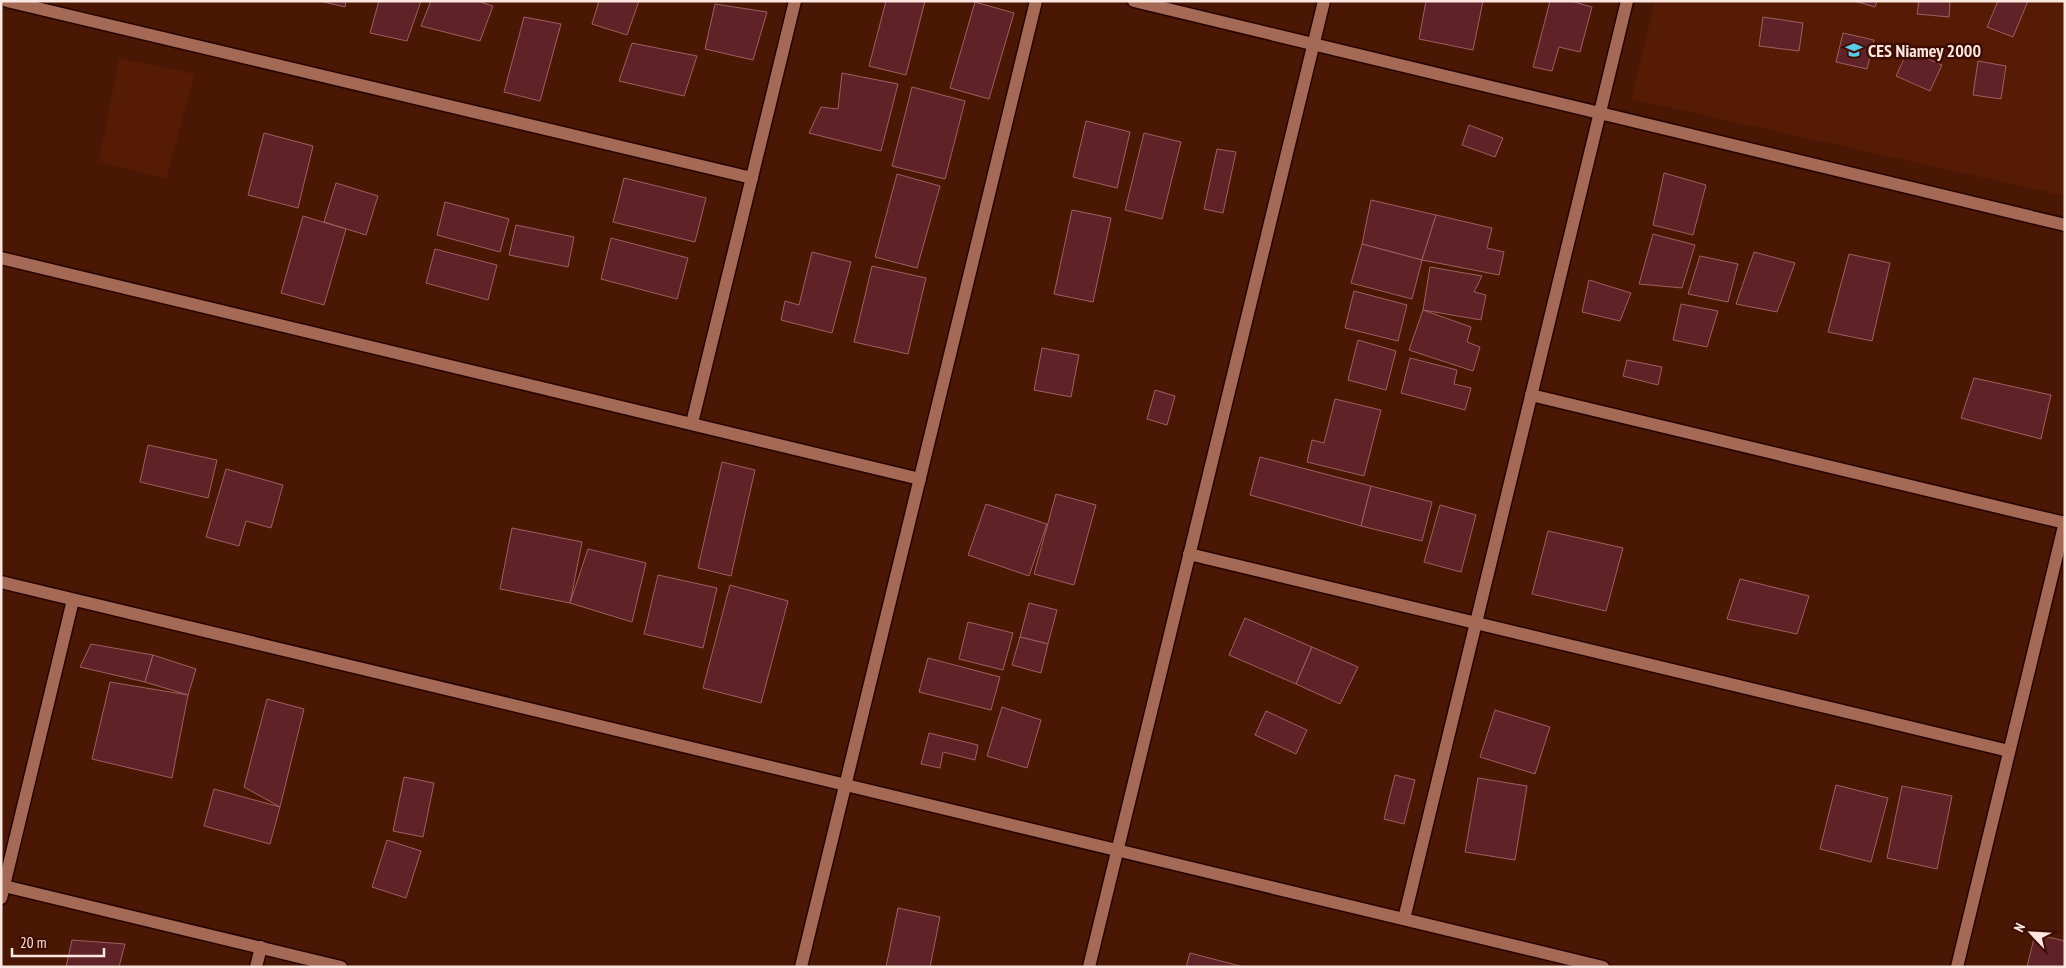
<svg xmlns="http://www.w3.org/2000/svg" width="2066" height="968" viewBox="0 0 2066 968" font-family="'PT Sans Narrow',sans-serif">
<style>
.built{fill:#551b05}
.building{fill:#5f2327;stroke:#9e5f60}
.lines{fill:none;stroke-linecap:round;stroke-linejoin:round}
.minor-casing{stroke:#280400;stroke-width:15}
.minor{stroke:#a56a56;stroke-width:12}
.labels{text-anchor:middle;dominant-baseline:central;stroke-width:5;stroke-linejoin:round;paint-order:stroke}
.poi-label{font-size:18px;font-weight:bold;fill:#fce7e0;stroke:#3e0c00;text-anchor:start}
</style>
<rect width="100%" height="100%" fill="#4a1704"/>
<g class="built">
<polygon points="1655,1 2065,1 2065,196 1631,99"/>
<polygon points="119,58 195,74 166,179 99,161"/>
</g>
<g class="building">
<polygon points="320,1 346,1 345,7"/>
<polygon points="379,1 421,1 407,41 370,33"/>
<polygon points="431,1 477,1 493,6 480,41 421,26"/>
<polygon points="599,1 639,1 627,35 592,24"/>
<polygon points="886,1 925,1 906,75 869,66"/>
<polygon points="1426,1 1483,1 1473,50 1419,39"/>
<polygon points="1550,1 1571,1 1592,7 1580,52 1559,47 1552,71 1533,67"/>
<polygon points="1854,1 1877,1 1875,7"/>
<polygon points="1919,1 1950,1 1949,17 1917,14"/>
<polygon points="1998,1 2028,1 2013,37 1987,27"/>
<polygon points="975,2 1014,13 989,99 950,88"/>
<polygon points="715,4 767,12 753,60 705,49"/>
<polygon points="524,17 561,24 540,101 504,92"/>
<polygon points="1763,17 1803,23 1799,51 1759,46"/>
<polygon points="1843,33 1874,40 1867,69 1836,62"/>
<polygon points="632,43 697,56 684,96 619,81"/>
<polygon points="1908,50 1942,65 1930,91 1896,76"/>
<polygon points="1978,61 2006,66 2001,99 1973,95"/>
<polygon points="842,73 898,84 881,151 809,133 821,107 838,109"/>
<polygon points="912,87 965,101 945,179 892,166"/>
<polygon points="1086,121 1130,132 1117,188 1073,177"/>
<polygon points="1469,125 1503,138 1495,157 1462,145"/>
<polygon points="264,133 313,146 298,208 248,195"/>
<polygon points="1144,133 1181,142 1162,219 1125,210"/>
<polygon points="1217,149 1236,152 1223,213 1204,209"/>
<polygon points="1664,173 1706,185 1693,235 1653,225"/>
<polygon points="897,174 940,186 917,268 875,257"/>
<polygon points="624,178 706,198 695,242 613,222"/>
<polygon points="336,183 378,196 366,235 324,222"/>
<polygon points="1371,200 1436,215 1422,260 1362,244"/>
<polygon points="445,202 509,219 500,252 437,235"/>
<polygon points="1072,210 1111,218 1093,302 1054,294"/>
<polygon points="1436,215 1492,228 1487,248 1504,252 1499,275 1422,260"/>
<polygon points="303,216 346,229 324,305 281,293"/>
<polygon points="516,225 574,237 568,267 509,255"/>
<polygon points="1653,234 1695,245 1682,288 1639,284"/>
<polygon points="611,238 688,258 677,299 601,279"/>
<polygon points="1362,244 1422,260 1412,299 1351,283"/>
<polygon points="435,249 497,265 488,300 426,283"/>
<polygon points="812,252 851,262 832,333 781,320 785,301 799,305"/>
<polygon points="1754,252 1795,263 1777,312 1736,304"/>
<polygon points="1849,254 1890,263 1872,341 1828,332"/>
<polygon points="1700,256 1738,264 1728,302 1688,294"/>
<polygon points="872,266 926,278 908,354 854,342"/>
<polygon points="1430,267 1482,276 1474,292 1486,295 1481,320 1423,310"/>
<polygon points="1589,280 1631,293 1620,321 1582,312"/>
<polygon points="1354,291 1407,305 1398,341 1345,328"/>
<polygon points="1681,304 1718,311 1707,347 1673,340"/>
<polygon points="1423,310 1471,327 1467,342 1480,347 1473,371 1409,350"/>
<polygon points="1358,340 1396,351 1386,390 1348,380"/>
<polygon points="1042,348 1079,355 1071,397 1034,390"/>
<polygon points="1410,358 1457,370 1454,384 1471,388 1465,410 1401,393"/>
<polygon points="1627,360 1662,367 1658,385 1623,376"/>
<polygon points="1974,378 2051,395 2041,439 1961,418"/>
<polygon points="1155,390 1175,396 1167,425 1147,419"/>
<polygon points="1335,399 1381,410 1364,476 1307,462 1312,440 1324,443"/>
<polygon points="148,445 217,460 208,498 140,482"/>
<polygon points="1260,457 1371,486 1361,526 1250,495"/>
<polygon points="722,462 755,470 731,576 698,568"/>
<polygon points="226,469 283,485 271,528 246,521 239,546 206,537"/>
<polygon points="1371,486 1432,502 1422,541 1361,526"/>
<polygon points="1056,494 1096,505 1074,585 1034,574"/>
<polygon points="986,504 1047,524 1029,576 968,555"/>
<polygon points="1440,505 1476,515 1461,572 1424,562"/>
<polygon points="512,528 582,542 570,603 500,589"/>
<polygon points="1548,531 1623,548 1606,611 1532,594"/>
<polygon points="588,549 646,563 632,622 570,603"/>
<polygon points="658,575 717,588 703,648 644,634"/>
<polygon points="1740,579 1809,596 1797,634 1727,619"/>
<polygon points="730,585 788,601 761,703 703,688"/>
<polygon points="1029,603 1057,610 1048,644 1020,637"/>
<polygon points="1245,618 1312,647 1296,684 1229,655"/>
<polygon points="968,622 1013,633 1003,670 959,659"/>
<polygon points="1020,637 1048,644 1041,673 1012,665"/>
<polygon points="91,644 153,655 145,682 80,667"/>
<polygon points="1312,647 1358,667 1340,704 1296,684"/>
<polygon points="153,655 196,669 188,695 145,682"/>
<polygon points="928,658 1000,677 991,710 919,692"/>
<polygon points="110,682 188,695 172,778 92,759"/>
<polygon points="267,699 304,709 280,807 244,787"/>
<polygon points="1002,707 1041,720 1027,768 987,756"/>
<polygon points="1495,710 1550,727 1535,774 1480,757"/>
<polygon points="1266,711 1307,730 1296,754 1255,735"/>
<polygon points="929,733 978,745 975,760 943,752 940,768 921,764"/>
<polygon points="1395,775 1415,780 1404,824 1384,819"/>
<polygon points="404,777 434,783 423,837 393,831"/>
<polygon points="1478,778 1527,786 1515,860 1465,852"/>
<polygon points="1836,785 1888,798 1871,862 1820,849"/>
<polygon points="1902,786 1952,796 1937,869 1887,858"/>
<polygon points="214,789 280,807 270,844 204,826"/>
<polygon points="387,840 421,851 406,898 372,887"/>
<polygon points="898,908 940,917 930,967 886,967"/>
<polygon points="2035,934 2065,941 2065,967 2027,967"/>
<polygon points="72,940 125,944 119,967 66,967"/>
<polygon points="1190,953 1244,967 1186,967"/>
</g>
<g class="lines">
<g class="minor-casing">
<g id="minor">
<polyline points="7,1 752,178"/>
<polyline points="1134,1 2065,225"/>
<polyline points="1,258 920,479"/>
<polyline points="1531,395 2065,523"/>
<polyline points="692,423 795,1"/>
<polyline points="1189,554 2009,751"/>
<polyline points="1,582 1603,967"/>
<polyline points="4,886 341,967"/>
<polyline points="1,898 73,600"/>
<polyline points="1404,919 1627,1"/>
<polyline points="256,967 261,947"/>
<polyline points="801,967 1036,1"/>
<polyline points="1089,967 1324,1"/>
<polyline points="1957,967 2065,522"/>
</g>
</g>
<use href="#minor" class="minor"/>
</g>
<defs>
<g id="school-bare" transform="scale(1.35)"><path d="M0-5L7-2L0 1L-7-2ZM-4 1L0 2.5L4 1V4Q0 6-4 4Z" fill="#5bc8e7" stroke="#3e0c00" stroke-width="2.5" paint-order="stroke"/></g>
</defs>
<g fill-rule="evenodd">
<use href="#school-bare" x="1854" y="50"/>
</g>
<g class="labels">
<g class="poi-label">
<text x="1868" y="50">CES Niamey 2000</text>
</g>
</g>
<rect width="2066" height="968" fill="none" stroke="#fce7e0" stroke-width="5"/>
<g transform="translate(2031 933) rotate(295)" stroke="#3e0c00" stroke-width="4" paint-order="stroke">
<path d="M0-4L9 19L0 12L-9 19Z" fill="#fce7e0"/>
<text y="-8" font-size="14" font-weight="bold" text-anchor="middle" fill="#fce7e0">N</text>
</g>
<path d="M12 948v8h92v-8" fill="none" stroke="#fce7e0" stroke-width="2.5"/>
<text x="20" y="948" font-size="15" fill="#fce7e0" stroke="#3e0c00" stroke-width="4" paint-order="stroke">20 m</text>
</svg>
